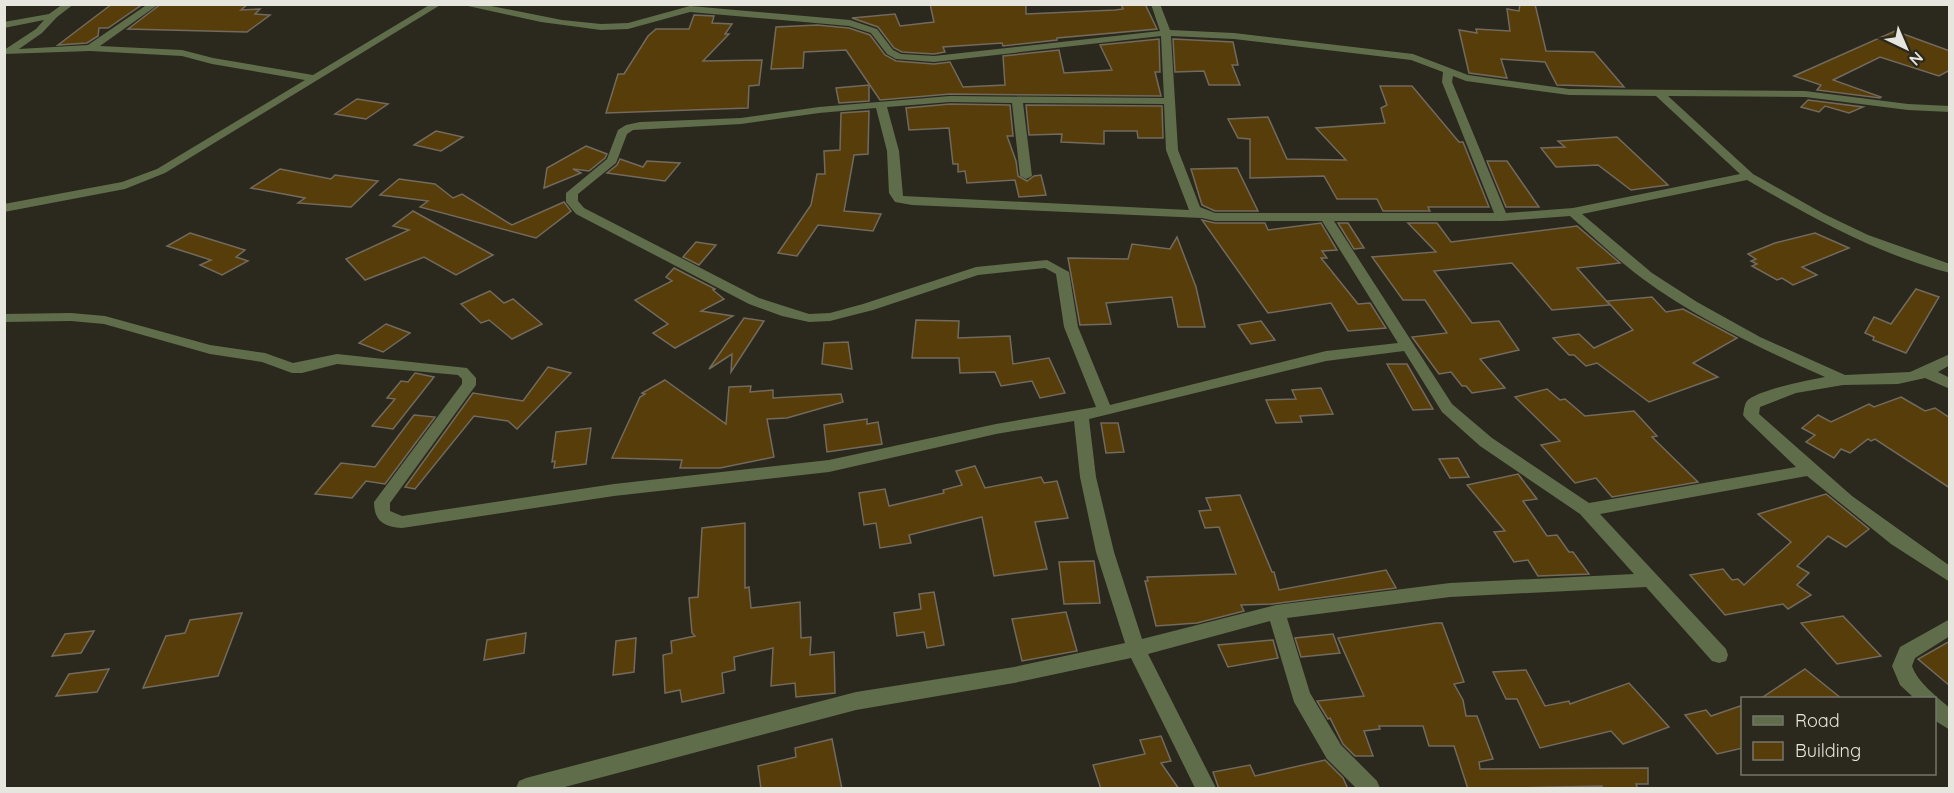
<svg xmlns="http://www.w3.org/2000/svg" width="1954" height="793" viewBox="0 0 1954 793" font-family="Quicksand,sans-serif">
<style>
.building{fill:#573d0a;stroke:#726a5d;stroke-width:1.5}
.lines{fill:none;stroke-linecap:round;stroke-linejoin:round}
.street{fill:#5f6d4a;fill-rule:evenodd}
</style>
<rect width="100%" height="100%" fill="#2b291d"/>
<g class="building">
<polygon points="112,4 143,4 108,28 99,28 98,36 87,43 58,45"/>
<polygon points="161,4 248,4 241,10 260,9 255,14 270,15 247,32 128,29"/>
<polygon points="930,4 1026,4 1026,14 1115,10 1123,9 1121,4 1145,4 1157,29 1057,38 1057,40 1003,46 1002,43 943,47 945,52 934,54 902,52 894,48 878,27 852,18 895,14 900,26 934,22"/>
<polygon points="1520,4 1535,4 1546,51 1594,52 1624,87 1557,85 1545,62 1501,59 1507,78 1469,73 1459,30 1477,33 1476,29 1510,31 1507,9 1519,11"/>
<polygon points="694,15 714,16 712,23 732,24 725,34 729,34 703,61 762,60 759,85 749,86 748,108 606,113 618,74 624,74 648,36 656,29 689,29"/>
<polygon points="817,25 849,28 870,35 885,55 896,61 934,64 950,62 963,87 1005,85 1003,56 1059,50 1064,73 1112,70 1100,45 1159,39 1160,72 1155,72 1161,96 950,94 880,100 846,50 804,52 803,68 771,69 776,27"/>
<polygon points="1895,31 1950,51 1950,70 1939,76 1880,57 1833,80 1881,97 1880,98 1817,90 1821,85 1794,76"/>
<polygon points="1173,39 1233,42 1238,65 1232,65 1240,85 1209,85 1204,71 1175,72"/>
<polygon points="869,85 869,101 839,103 836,88"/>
<polygon points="1380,86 1412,86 1459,142 1463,142 1489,207 1428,207 1430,211 1383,211 1377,199 1337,199 1324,176 1250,178 1250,139 1238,138 1228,119 1268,117 1287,159 1346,160 1316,128 1385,123 1381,108 1387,105"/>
<polygon points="357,99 388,104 366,119 335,114"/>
<polygon points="1808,100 1863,107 1849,113 1825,106 1819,112 1801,107"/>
<polygon points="950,104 1010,105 1013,136 1007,136 1016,161 1018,176 1027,181 1034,176 1041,175 1046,195 1019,197 1015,180 967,183 965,171 958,172 958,164 953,164 949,128 909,130 906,108"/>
<polygon points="1026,105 1162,106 1163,138 1138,138 1137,131 1104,131 1104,144 1061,142 1062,134 1029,135"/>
<polygon points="869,111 868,154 854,155 844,211 881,214 873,231 818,225 797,256 778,253 811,205 817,174 825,174 824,151 840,150 841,113"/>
<polygon points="436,131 463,137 441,151 414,145"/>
<polygon points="1617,137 1668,185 1631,190 1598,165 1556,167 1541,148 1565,147 1558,141"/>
<polygon points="586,146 607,154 605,158 589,171 573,169 581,173 544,188 547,168"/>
<polygon points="620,159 643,167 647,161 680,163 665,181 607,173 617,165"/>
<polygon points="1487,161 1507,161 1539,207 1506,207"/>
<polygon points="1237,168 1258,211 1215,211 1202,205 1191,169"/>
<polygon points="280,169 331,179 335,175 378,181 351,207 298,203 305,198 251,188"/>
<polygon points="399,179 435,184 453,198 462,194 512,225 564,202 571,211 536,238 420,207 428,201 380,195"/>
<polygon points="413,211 431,221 493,255 456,275 424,257 365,280 346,259 409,230 393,226"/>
<polygon points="1202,220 1215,223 1265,223 1268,230 1321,223 1337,250 1322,251 1327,258 1321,258 1358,304 1370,303 1386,328 1348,331 1331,303 1268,313"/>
<polygon points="1338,223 1348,223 1364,248 1354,249"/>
<polygon points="1408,223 1437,223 1451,242 1577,226 1620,263 1577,268 1610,305 1552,310 1512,263 1434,271 1472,323 1499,321 1519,350 1480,359 1505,388 1472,393 1466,386 1462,386 1451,372 1439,374 1412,337 1447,333 1425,300 1403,300 1372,257 1436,252"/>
<polygon points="190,233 245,250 236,257 248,261 222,275 200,265 211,260 167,246"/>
<polygon points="1815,233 1849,248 1802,267 1817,275 1793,285 1782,278 1777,280 1752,266 1757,264 1751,261 1756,259 1748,254 1775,243"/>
<polygon points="1177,237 1196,287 1205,327 1178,327 1172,297 1106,303 1111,324 1080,325 1068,258 1128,259 1132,244 1170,249"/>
<polygon points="696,242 716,245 699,265 683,257"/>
<polygon points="674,268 715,289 713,290 724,299 701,311 733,316 675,348 653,333 668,324 635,300 672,281 666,277"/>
<polygon points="1916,289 1939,297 1906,353 1873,340 1874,337 1865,333 1874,317 1891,324"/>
<polygon points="490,291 504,303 513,299 542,324 512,339 489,320 481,323 461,304"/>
<polygon points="1652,297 1666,312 1683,309 1737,338 1693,363 1718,377 1649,402 1597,363 1586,366 1574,355 1569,355 1553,338 1579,334 1594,348 1633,330 1607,301"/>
<polygon points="744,318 764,321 731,372 732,354 709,369"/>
<polygon points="916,320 959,321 958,338 1010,336 1013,364 1049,358 1065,393 1040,398 1032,381 1001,386 995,372 960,373 959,358 912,358"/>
<polygon points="1261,321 1275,340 1251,344 1238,325"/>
<polygon points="386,324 410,333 383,352 359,343"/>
<polygon points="848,342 852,369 822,364 824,343"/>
<polygon points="1387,364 1407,364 1433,409 1413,410"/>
<polygon points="548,367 571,373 517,429 508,421 474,416 415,489 405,487 473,393 523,401"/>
<polygon points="415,373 434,377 393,429 372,426 395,399 387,398 401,381 408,382"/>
<polygon points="665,380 726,424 729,387 751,386 750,392 773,390 773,398 841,394 843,402 787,418 767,419 774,457 720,468 680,468 682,460 612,458 640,397 645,394 642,393"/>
<polygon points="1321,388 1333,414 1300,416 1302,422 1276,423 1266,400 1296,399 1292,390"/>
<polygon points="1547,389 1560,400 1565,399 1585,416 1634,411 1657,436 1652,437 1698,482 1612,497 1596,478 1575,483 1541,445 1560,441 1515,397"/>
<polygon points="1901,397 1925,411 1935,408 1950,418 1950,488 1875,439 1871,441 1868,439 1850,453 1841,449 1834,458 1806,442 1815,435 1802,428 1818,415 1831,422 1869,404 1874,407"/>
<polygon points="414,415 435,417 385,484 366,481 352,498 315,494 341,463 375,467"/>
<polygon points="867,419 867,424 878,422 882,444 827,452 824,425"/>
<polygon points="1101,423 1118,423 1124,452 1106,453"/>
<polygon points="591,428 586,464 554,468 555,461 552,462 556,432"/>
<polygon points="1458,458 1469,477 1450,478 1439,459"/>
<polygon points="975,466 985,488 1041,477 1044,483 1057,481 1068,518 1035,522 1047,569 994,576 982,517 909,535 911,543 880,548 876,523 864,525 859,493 885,489 889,506 944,493 943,490 962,485 956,471"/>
<polygon points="1518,474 1537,499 1523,501 1547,536 1557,535 1569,552 1573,552 1589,574 1538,576 1528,560 1514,562 1494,532 1505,531 1467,485"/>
<polygon points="1826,494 1869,529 1846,547 1828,536 1797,566 1809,573 1797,585 1811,595 1788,609 1783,604 1725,615 1690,575 1723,569 1732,580 1738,579 1744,585 1791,542 1758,514"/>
<polygon points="1240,495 1272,572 1274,572 1279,590 1386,570 1396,588 1272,604 1241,605 1244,611 1197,623 1156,626 1145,581 1148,581 1147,577 1236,574 1219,527 1205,528 1199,511 1211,510 1206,498"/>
<polygon points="745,523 745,588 749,587 751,608 800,602 801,638 811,637 810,655 834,652 835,693 796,697 795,683 771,686 773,648 734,657 735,670 722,673 724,693 682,702 680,690 665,693 663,655 672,653 671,641 695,636 692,633 689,598 698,597 702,528"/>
<polygon points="1094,561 1100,603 1064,604 1059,562"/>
<polygon points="934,592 944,645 927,648 924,632 897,636 894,613 921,609 919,594"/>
<polygon points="1066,612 1077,651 1022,661 1012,619"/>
<polygon points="242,613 218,676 143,688 166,636 185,633 190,620"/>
<polygon points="1843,616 1881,656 1837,664 1801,623"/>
<polygon points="1436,623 1442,623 1464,682 1454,684 1463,700 1466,716 1477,716 1493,759 1479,762 1480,769 1648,768 1648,784 1636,784 1638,789 1603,789 1602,786 1468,789 1454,746 1429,746 1423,726 1379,726 1380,729 1364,731 1373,756 1355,756 1343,744 1330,718 1328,719 1317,701 1364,696 1338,638"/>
<polygon points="94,631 81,653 52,656 65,634"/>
<polygon points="526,633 524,653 484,660 487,640"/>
<polygon points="1333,634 1340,653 1301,657 1295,638"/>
<polygon points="636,638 634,672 613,675 616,641"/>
<polygon points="1273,640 1278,658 1228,667 1218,645"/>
<polygon points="1950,641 1950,686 1918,659"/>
<polygon points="109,669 97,692 56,696 69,674"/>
<polygon points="1805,669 1842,699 1760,699"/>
<polygon points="1526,670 1545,706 1569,701 1570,704 1629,683 1669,727 1623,744 1611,731 1540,748 1517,699 1506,699 1493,672"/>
<polygon points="1743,705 1743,748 1717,754 1685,715 1706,710 1711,716"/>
<polygon points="1161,736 1171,761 1161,763 1179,789 1101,789 1093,765 1145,754 1140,740"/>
<polygon points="832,739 842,789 761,789 758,766 796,757 795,748"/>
<polygon points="1325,760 1343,778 1348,789 1219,789 1213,772 1250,765 1255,776"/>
</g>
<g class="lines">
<g class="street">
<polygon points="63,4 74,4 57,17 42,33 19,49 88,45 148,4 159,4 100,46 182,50 213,58 313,75 431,4 442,4 165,173 125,189 4,212 4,204 122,182 157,169 305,80 212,64 182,56 90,51 4,54 4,50 36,29 44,20 4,28 4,22 49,14"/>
<path d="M459 4H481L562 20 601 24 628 23 690 6 850 20 877 29 893 50 901 54 934 56 1160 31 1151 4H1160L1170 30 1234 33 1413 54 1468 75 1569 89 1805 91 1908 104 1950 106V112L1908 110 1805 97 1668 96 1753 174 1824 214 1868 235 1950 264V273C1877 254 1811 217 1747 180L1582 214 1652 273 1697 302 1760 337 1845 375 1910 372 1950 354V365L1938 372 1950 378V389L1925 378 1898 384 1843 385 1796 393 1760 407 1759 414 1852 496 1950 566V582L1891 544 1807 476 1600 514 1726 649 1728 655 1726 661 1719 663 1712 661 1646 587 1450 597 1287 618 1310 693 1341 745 1377 781 1380 788H1356L1327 759 1294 702 1270 621 1148 654 1216 788H1195L1131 658 1014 683 856 710 561 788H516L519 781 526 778 856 692 1014 667 1125 643 1096 552 1080 477 1074 421 996 434 829 472 614 496 402 528C384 527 374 521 374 502L462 384V379L458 375 337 364 302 373H292L262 362 210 354 104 324 71 321 4 322V314L71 313 105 316 210 345 265 353 293 363 337 354 467 368 476 378V385L390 503V511L402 516 614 484 829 460 996 424 1096 407 1064 327 1056 274 1045 268 978 275 873 310 830 321 809 322 782 316 749 304 576 214 566 202V193L607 159 618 130 626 125 640 122 741 118 819 107 950 96 1164 98 1161 36 934 62 896 59 887 54 871 33 849 26 690 12 628 29 601 30 541 22ZM1171 36 1234 39 1411 60 1443 72 1442 82 1494 213H1215L1200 207 1178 150ZM1453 76 1466 81 1569 95 1656 96 1740 174 1573 208 1506 213 1452 82ZM950 102 1012 103 1020 176 1026 179 1032 176 1023 103 1164 104 1166 150 1189 210 903 196 899 151 887 107ZM876 108 887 151 889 193 895 202 912 205 1202 218 1215 221H1322L1398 343 1326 351 1110 405 1078 327 1069 272 1047 260 976 267 863 304 830 313 809 314 759 298 584 208 578 201V194L616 163 627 134 633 130 741 124 819 113ZM1570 216C1594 237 1617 260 1643 279 1699 320 1762 349 1825 377 1809 380 1757 390 1747 401 1744 405 1744 411 1743 415L1746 419 1796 467 1589 503 1492 438 1452 404 1334 221H1502ZM1404 351 1442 412 1480 446 1580 514 1634 574 1450 583 1276 605 1142 639 1114 552 1096 477 1089 419 1326 361Z"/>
<path d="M1950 619V636L1915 658 1912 666C1918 683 1937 697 1950 708V730L1934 720V698H1914L1900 685 1892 666 1900 647Z"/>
</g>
</g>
<rect width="1954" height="793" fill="none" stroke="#e7e6de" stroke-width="12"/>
<rect x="1741" y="697" width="195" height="78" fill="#2b291d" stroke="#76756a" stroke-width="1.5"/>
<rect x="1753" y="716" width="30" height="9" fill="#5f6d4a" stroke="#76756a" stroke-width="1.5"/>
<text x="1795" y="727" font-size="18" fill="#e7e6de">Road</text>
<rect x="1753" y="742" width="30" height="18" fill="#573d0a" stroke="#76756a" stroke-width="1.5"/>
<text x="1795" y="757" font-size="18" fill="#e7e6de">Building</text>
<g transform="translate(1906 48) rotate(136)" stroke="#2b291d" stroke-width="4.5" paint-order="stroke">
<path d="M0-4.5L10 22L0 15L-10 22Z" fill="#e7e6de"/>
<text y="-9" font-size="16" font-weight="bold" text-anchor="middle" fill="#e7e6de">N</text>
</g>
</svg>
